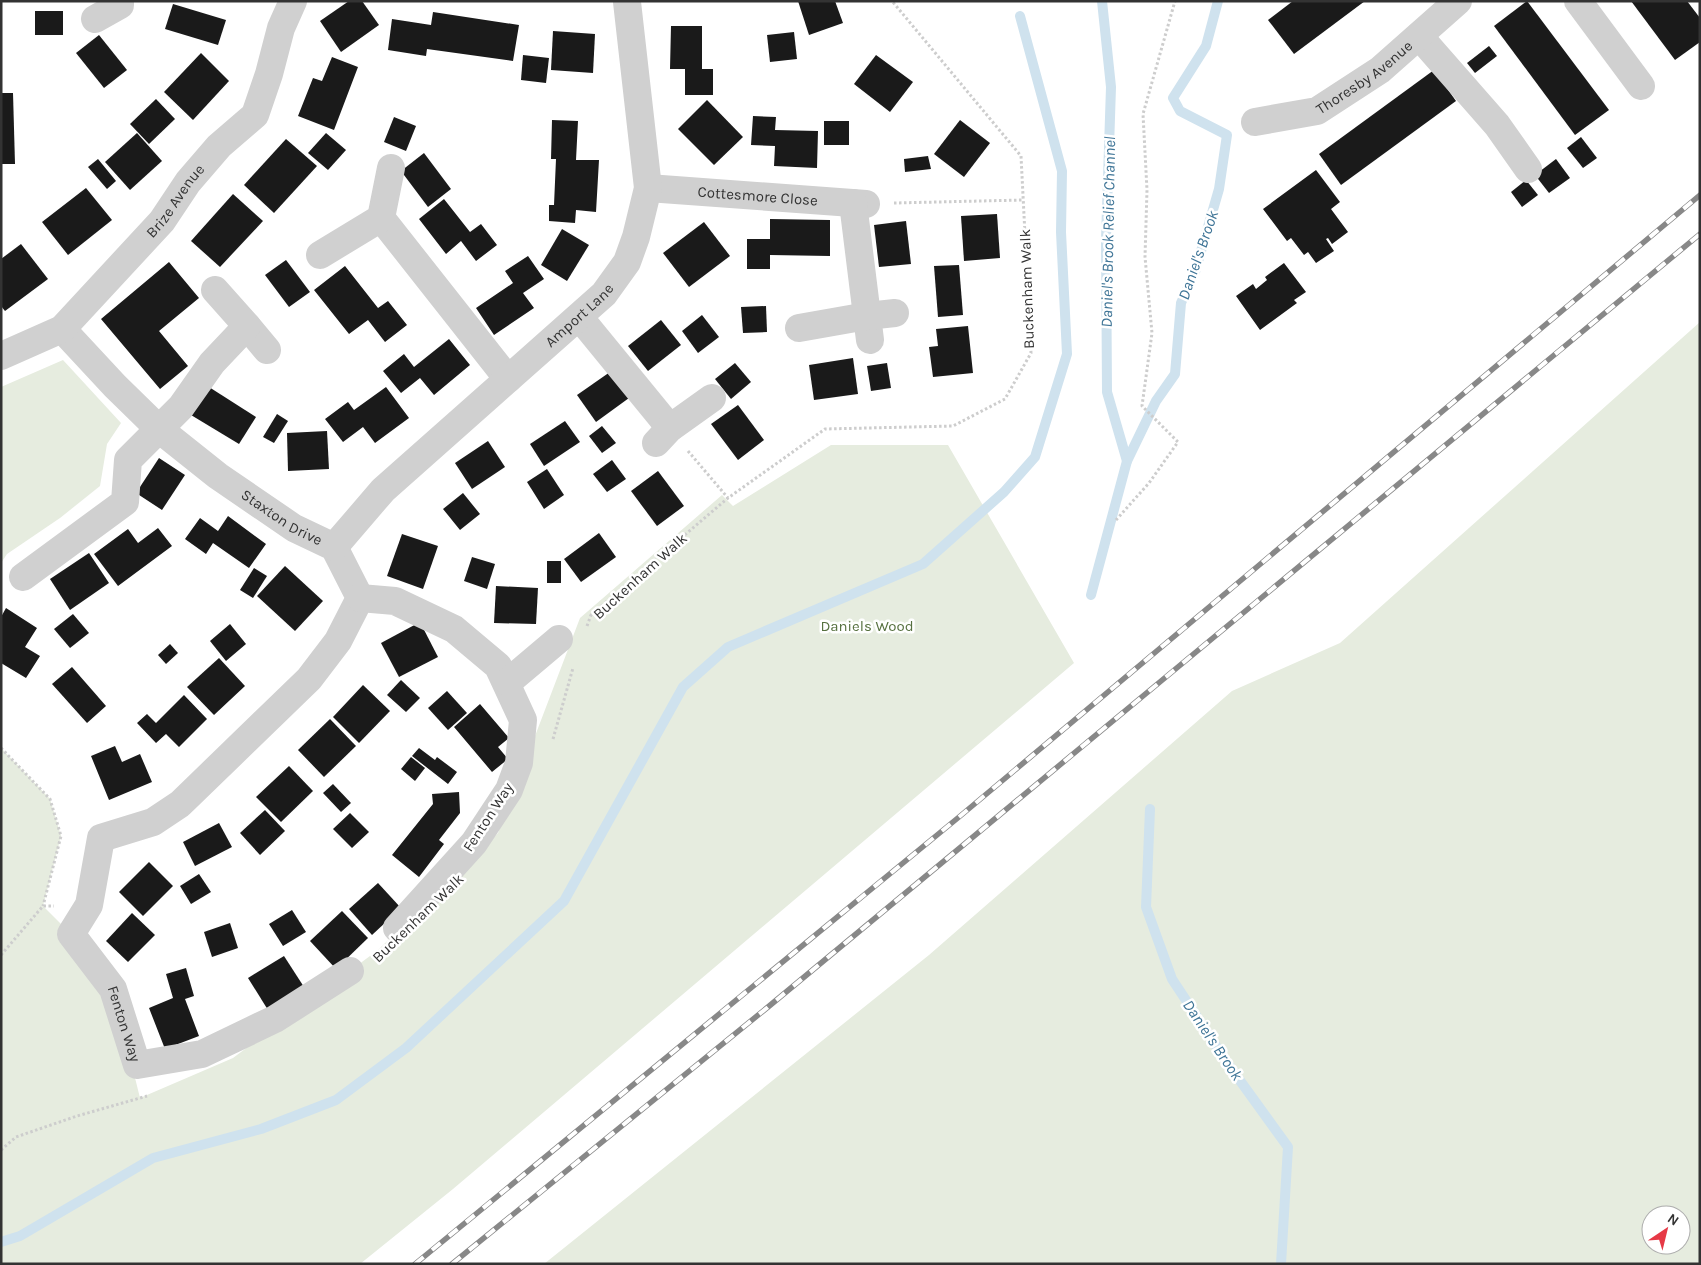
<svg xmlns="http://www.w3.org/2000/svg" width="1701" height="1265" viewBox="0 0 1701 1265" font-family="Karla,sans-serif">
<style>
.green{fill:#e6ecdf;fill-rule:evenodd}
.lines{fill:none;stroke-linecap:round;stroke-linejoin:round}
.stream{stroke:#cfe2ee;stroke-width:10}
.building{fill:#1a1a1a}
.path{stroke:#cdcdcd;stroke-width:3;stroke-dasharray:2.5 2.5;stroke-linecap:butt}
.minor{stroke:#d0d0d0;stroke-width:28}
.rail-casing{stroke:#888;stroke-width:5.5}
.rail{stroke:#fff;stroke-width:4;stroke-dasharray:11;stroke-linecap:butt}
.labels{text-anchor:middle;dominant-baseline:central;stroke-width:5;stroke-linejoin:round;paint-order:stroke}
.street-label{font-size:15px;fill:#333;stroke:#fff}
.park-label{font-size:15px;fill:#56703f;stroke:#fff}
.water-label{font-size:16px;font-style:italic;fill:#3f7597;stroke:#fff}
</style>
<rect width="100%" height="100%" fill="#fff"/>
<g class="green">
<path d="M1700 322V1264H544L929 955 1232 691 1340 643ZM1651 1215H1681V1245H1651Z"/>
<polygon points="63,360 121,423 107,444 100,486 60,518 7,554 1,563 1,387"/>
<polygon points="831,445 948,445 1074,663 453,1189 360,1264 1,1264 1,748 50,799 61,836 43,906 71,934 113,989 140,1098 233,1058 378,950 498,833 580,618 722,495 733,506"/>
</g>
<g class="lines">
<g class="stream">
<polyline points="1102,1 1111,87 1106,239 1107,392 1127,461"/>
<polyline points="1091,595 1127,461 1156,401 1175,374 1181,303 1195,272 1219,189 1227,135 1180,111 1173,98 1206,46 1218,1"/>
<polyline points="1150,809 1146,907 1172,979 1228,1064 1288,1147 1281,1264"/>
<polyline points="1,1242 20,1236 153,1158 261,1129 336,1100 406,1048 564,901 683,687 728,647 923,564 1004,492 1035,457 1067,354 1061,232 1062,171 1020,16"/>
</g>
</g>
<g class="building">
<polygon points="349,1 362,1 379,25 341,52 320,21"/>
<polygon points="798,1 835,1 843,23 809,35"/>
<polygon points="1293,1 1365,1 1294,54 1268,20"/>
<polygon points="1527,1 1609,110 1575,135 1494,26"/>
<polygon points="1631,1 1687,1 1700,18 1700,42 1675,60"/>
<polygon points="173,4 226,20 218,45 165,29"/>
<rect x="35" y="11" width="28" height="24"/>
<polygon points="433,12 519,25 513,61 427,49 426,56 388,50 392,19 431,25"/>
<polygon points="671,26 702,26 702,69 713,69 713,95 685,95 685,69 670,69"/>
<polygon points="553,31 595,34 593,73 551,70"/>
<polygon points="794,32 797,59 770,62 767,35"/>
<polygon points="99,35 127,70 104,88 76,53"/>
<polygon points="1489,46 1497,56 1475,73 1467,63"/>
<polygon points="201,53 229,81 193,120 164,92"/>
<polygon points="523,55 549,58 546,83 521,80"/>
<polygon points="876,55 913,82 890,112 854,84"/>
<polygon points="332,57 358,67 334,130 298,116 313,78 322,81"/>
<polygon points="1434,70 1456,101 1341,185 1319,154"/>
<polygon points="1,93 13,93 15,164 1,164"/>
<polygon points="156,99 175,119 149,144 130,124"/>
<polygon points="707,100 743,137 714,165 678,129"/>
<polygon points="753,116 776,117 775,130 818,131 817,168 774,166 775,146 751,145"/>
<polygon points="394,117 416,126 406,151 384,142"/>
<polygon points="552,120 578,121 576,160 599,160 596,212 576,210 575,223 549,221 549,205 554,205 556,159 551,159"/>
<polygon points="960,120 990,143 964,177 934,154"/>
<rect x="824" y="121" width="25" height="24"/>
<polygon points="137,133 162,161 130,190 105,162"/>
<polygon points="326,133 346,150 328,170 308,153"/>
<polygon points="1581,137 1597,158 1583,168 1567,148"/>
<polygon points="286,139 317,166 274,213 244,185"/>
<polygon points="424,153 451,189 428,207 401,171"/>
<polygon points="928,156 931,169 905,172 904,159"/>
<polygon points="98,159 116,181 107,189 88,167"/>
<polygon points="1556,159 1570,178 1549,193 1535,175"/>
<polygon points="1316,170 1340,202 1331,209 1348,232 1332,244 1328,238 1326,239 1334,251 1316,263 1308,252 1304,255 1291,238 1287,241 1263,209"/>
<polygon points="1526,180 1538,195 1522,207 1511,192"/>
<polygon points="86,188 112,220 68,255 42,222"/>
<polygon points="233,194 263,221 220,267 191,241"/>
<polygon points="444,199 470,232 481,224 497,245 476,261 461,241 446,254 419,219"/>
<polygon points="997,214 1000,258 964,261 961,216"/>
<polygon points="770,219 830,220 830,256 770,255 770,269 747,269 747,239 770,239"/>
<polygon points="906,221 911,264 879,267 874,225"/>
<polygon points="704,222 730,256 689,287 663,253"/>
<polygon points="562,229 589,245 567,281 541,265"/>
<polygon points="21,244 48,279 5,311 1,306 1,259"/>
<polygon points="528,256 544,279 523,293 534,308 494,335 476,308 513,283 505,271"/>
<polygon points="286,260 310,292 289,307 265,275"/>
<polygon points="169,262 199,298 159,331 188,366 160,389 101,319"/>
<polygon points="1284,263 1306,292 1294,300 1297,303 1260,330 1236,296 1253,284 1256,289 1267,280 1265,277"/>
<polygon points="959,265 963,315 938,317 934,266"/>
<polygon points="345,266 378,308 388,301 407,325 385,342 368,320 349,334 314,290"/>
<polygon points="766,306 767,332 743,333 741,307"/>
<polygon points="702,315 719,337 698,353 682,331"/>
<polygon points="661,320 681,345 648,371 628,346"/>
<polygon points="968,326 973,373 933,377 929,347 938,346 936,329"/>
<polygon points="449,339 470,365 434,395 420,378 401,393 383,371 404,354 414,367"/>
<polygon points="853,358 858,394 814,400 809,365"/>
<polygon points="735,363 751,382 731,399 715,379"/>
<polygon points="887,363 891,388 871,391 867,366"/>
<polygon points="610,372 629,398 596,422 577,395"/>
<polygon points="209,387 256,417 239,444 191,415"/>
<polygon points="386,387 409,418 375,443 363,427 343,442 325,419 348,402 354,410"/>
<polygon points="738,405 764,440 738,460 711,424"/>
<polygon points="277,414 288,421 274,443 263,437"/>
<polygon points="565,421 580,442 544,466 530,444"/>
<polygon points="602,426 616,443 602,453 589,436"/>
<polygon points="327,431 329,469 288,471 287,433"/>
<polygon points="488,441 505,467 472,489 455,463"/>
<polygon points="159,458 185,475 162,510 136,493"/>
<polygon points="612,460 626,479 607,492 593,474"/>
<polygon points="547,469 564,495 544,509 527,482"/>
<polygon points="658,471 684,506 657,526 631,491"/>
<polygon points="463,493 480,514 460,530 443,509"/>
<polygon points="228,516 266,544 249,568 213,543 206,554 185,539 200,518 218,531"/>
<polygon points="158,528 172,546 118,586 94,554 128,529 138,543"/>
<polygon points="599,533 616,557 581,582 564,559"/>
<polygon points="402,534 438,546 423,589 387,576"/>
<polygon points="89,553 109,583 70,610 50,579"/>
<polygon points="472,557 495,564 487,589 464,581"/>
<rect x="547" y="561" width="14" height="22"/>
<polygon points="285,566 323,601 295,631 257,596"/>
<polygon points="254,568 267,576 253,598 240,590"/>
<polygon points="496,586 538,588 536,624 494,623"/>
<polygon points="6,608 37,628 25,647 40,656 26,678 1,663 1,617"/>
<polygon points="73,614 89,633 70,648 54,629"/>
<polygon points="420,622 438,657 399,677 381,643"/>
<polygon points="230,624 246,644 226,661 210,641"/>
<polygon points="170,644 178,653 166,664 158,655"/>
<polygon points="219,658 245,686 214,715 187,687"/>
<polygon points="72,667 106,706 87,723 52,684"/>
<polygon points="401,680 420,698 406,712 387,695"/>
<polygon points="363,685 390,711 359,743 333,717"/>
<polygon points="447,691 467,713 448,730 428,708"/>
<polygon points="184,695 207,719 179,747 166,734 156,743 137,723 147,714 156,723"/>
<polygon points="480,704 509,738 498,747 508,759 492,772 454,727"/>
<polygon points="330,719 356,746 324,777 298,750"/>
<polygon points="115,746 122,762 140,754 152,782 109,800 91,756"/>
<polygon points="419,748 435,760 437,757 457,772 448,784 412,756"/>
<polygon points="411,757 425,768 415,781 401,769"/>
<polygon points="289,766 313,791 281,822 256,797"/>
<polygon points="333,784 351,803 341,812 323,793"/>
<polygon points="459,792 460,813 439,840 444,844 419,877 392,855 433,804 432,794"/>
<polygon points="265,810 285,831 260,855 240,833"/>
<polygon points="350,813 369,832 352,848 333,829"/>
<polygon points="219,823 232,847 195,866 183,842"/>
<polygon points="149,862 173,886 143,916 119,892"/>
<polygon points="199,874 211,892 191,904 180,886"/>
<polygon points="378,883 401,908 372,935 349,909"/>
<polygon points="292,910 306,932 283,946 269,924"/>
<polygon points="342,911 368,938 336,969 310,941"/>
<polygon points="132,913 155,935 128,962 106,941"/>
<polygon points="230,923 238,948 212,957 204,932"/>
<polygon points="284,956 304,987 268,1010 248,978"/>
<polygon points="186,968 194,996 185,999 199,1036 165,1049 149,1008 173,998 166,974"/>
</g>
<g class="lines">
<g class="path">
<polyline points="894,203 1023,200"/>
<polyline points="688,451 728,498"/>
<polyline points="1116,520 1149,483 1178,442 1142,406 1152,333 1145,257 1147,190 1143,114 1175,1"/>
<polyline points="587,626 591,615 728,498 825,429 953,426 1005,399 1031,353 1021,156 892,1"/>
<polyline points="553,739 573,668"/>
<polyline points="1,748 50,799 61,836 43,906"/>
<polyline points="1,955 43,906 54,906"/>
<polyline points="1,1150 16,1137 77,1116 147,1096"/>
</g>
<g class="minor">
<polyline points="1578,1 1641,86"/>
<polyline points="95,19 120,5 120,1"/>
<polyline points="1419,36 1497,125 1528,169"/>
<path id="s1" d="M1255 122 1317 111 1380 70 1458 1"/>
<path id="s2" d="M648 188 866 204"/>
<polyline points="853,203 870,340"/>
<polyline points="381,218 508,379"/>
<polyline points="320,255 381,218 391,168"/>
<polyline points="580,318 670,428"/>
<polyline points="247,326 267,350"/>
<polyline points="799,328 867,316 895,313"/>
<path id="s3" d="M62 329 115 386 159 429 218 476 294 528 334 547 360 598 338 641 309 679 180 804 153 822 101 838 89 905 71 934 113 989 137 1065 202 1054 275 1019 350 971"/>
<path id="s4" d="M1 356 62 329 162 221 188 182 219 146 255 115 269 74 281 28 293 1"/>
<polyline points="656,443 670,428 712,398"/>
<path id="s5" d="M334 547 383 490 604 294 627 262 636 237 648 188 627 2"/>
<polyline points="23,577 125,502 128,460 181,407 212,363 247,326 215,290"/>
<polyline points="360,598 395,601 454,629 498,666 523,720 519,763 509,790 474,843 397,928"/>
<polyline points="508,682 559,639"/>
</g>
<g class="rail-casing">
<g id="rail">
<polyline points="415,1264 959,817 1700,195"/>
<polyline points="452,1264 768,1007 1700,234"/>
</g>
</g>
<use href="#rail" class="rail"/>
</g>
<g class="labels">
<g class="street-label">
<text stroke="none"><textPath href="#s1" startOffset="121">Thoresby Avenue</textPath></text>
<text stroke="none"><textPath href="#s2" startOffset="110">Cottesmore Close</textPath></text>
<text stroke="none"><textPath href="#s4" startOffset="238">Brize Avenue</textPath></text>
<text transform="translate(1027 289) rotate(-92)">Buckenham Walk</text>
<text stroke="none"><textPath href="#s5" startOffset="338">Amport Lane</textPath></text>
<text stroke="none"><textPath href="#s3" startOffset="291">Staxton Drive</textPath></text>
<text transform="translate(640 576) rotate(-42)">Buckenham Walk</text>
<text transform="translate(488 817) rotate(-57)">Fenton Way</text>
<text transform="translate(418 918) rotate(-44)">Buckenham Walk</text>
<text stroke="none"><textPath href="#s3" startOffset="979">Fenton Way</textPath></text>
</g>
<g class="park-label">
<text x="867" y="626">Daniels Wood</text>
</g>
<g class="water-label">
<text transform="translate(1108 232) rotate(-89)">Daniel's Brook Relief Channel</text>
<text transform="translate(1198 255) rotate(-71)">Daniel's Brook</text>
<text transform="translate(1213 1040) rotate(56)">Daniel's Brook</text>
</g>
</g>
<rect width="1701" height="1265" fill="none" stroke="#333333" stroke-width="5"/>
<g transform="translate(1666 1230) rotate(35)"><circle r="24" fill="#ffffff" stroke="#adadad"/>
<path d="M0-4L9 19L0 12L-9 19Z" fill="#e63946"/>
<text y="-8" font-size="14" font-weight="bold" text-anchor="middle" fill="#333333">N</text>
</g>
</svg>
